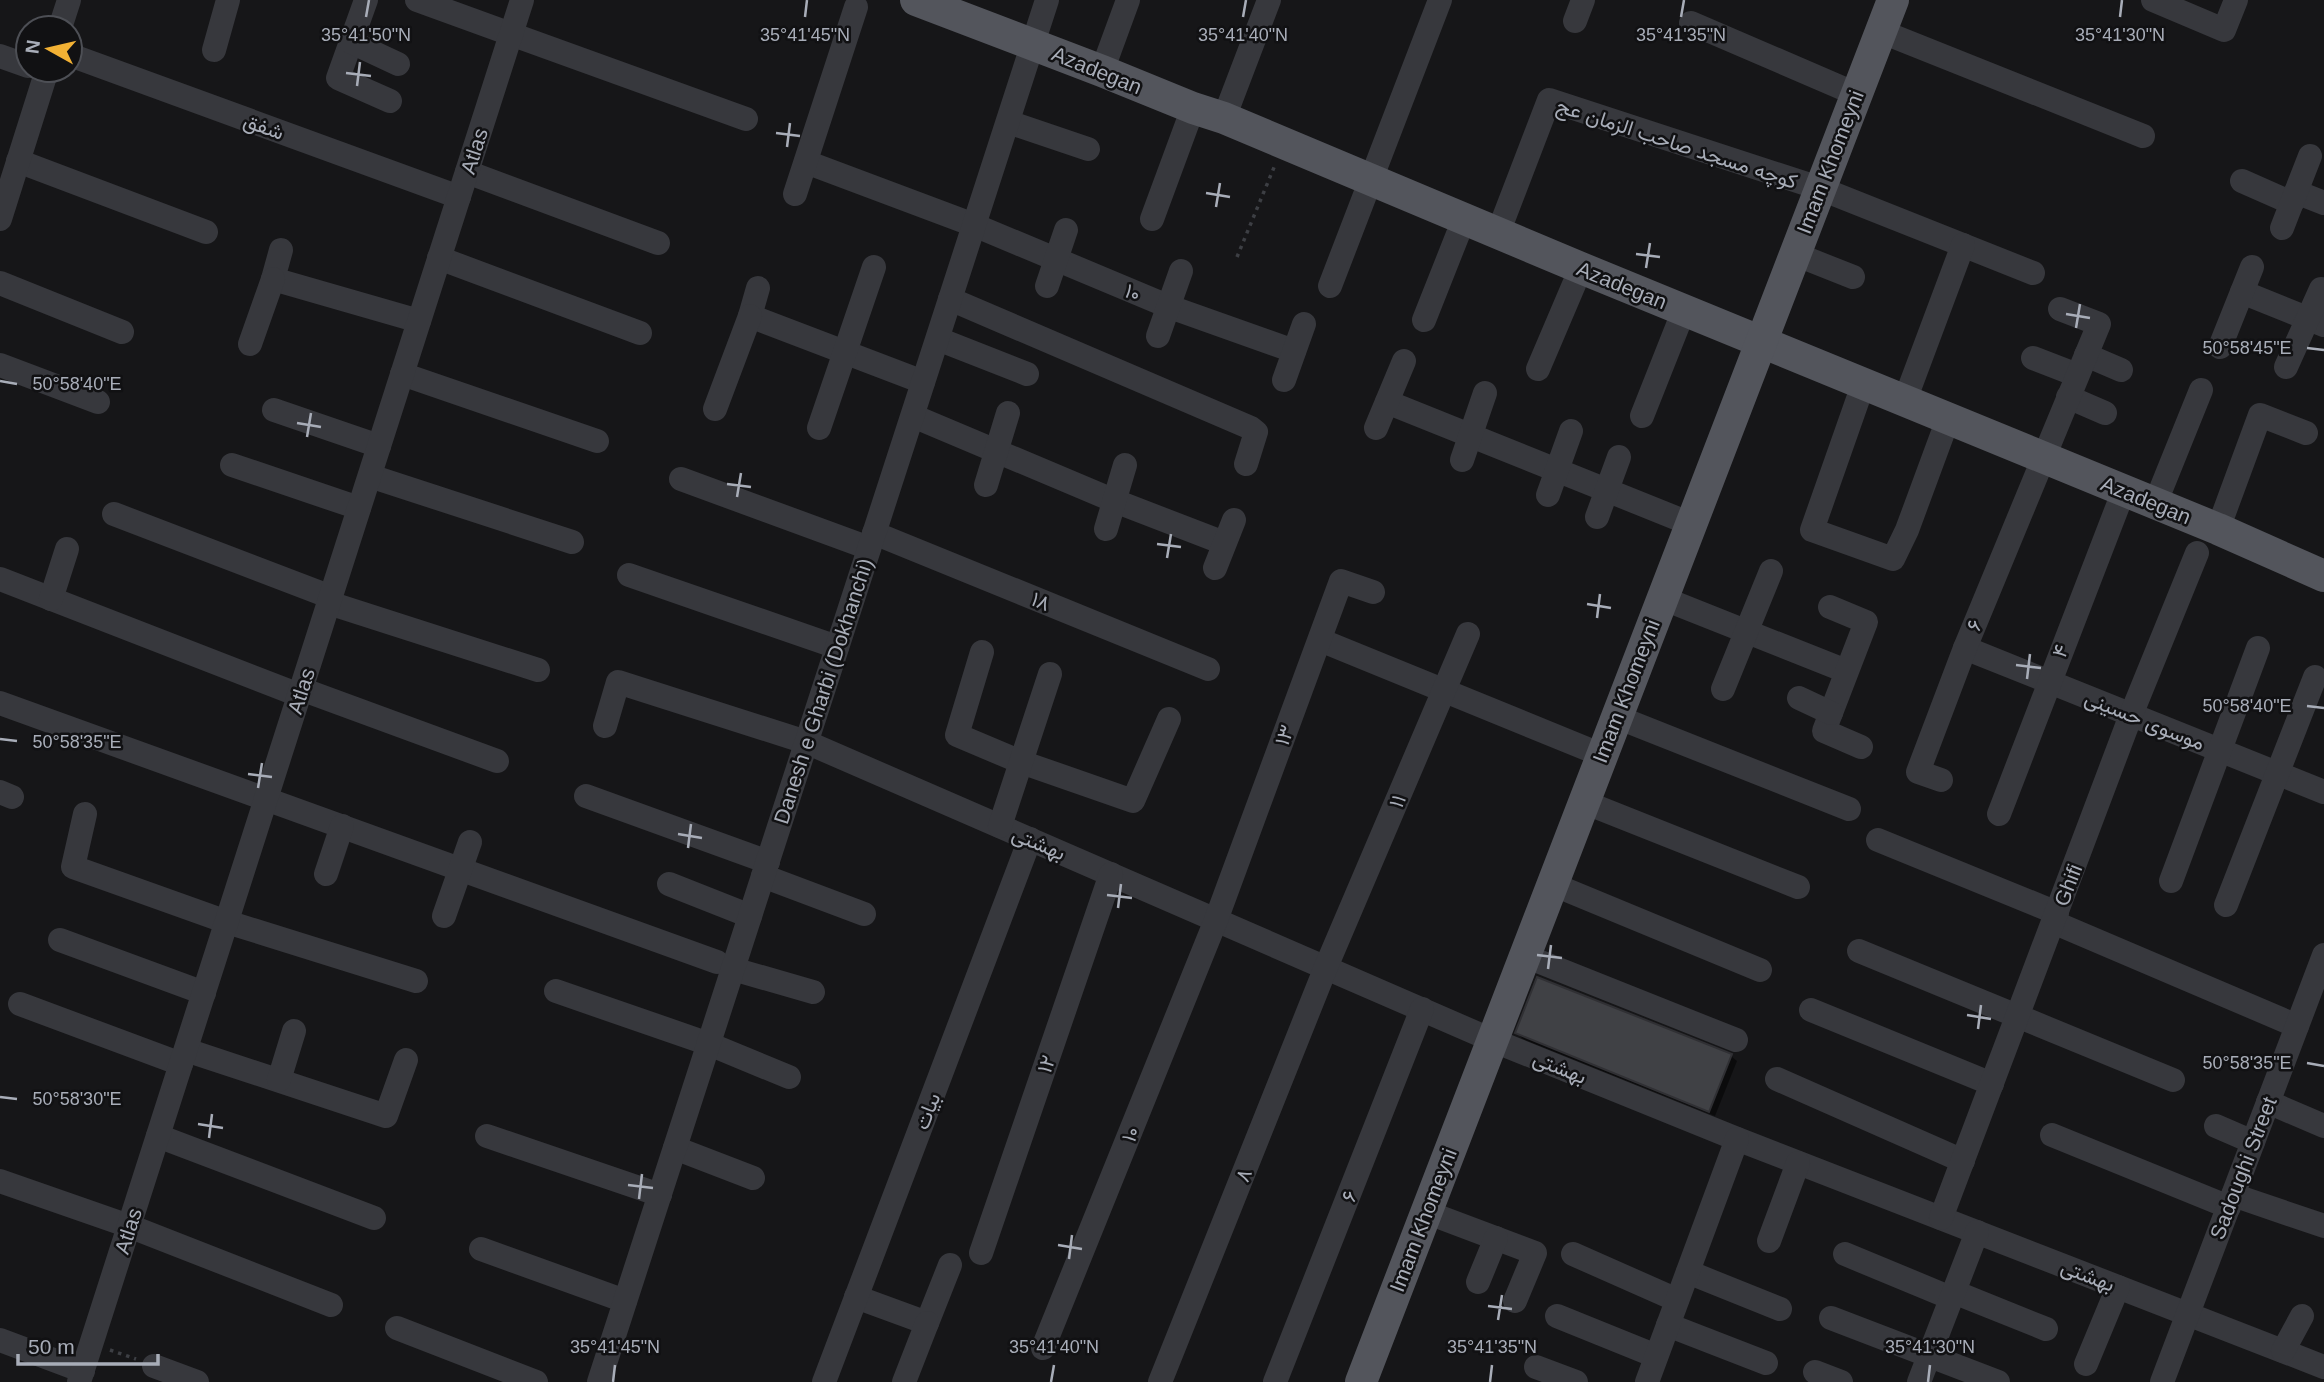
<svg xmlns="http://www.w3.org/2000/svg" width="2324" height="1382" viewBox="0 0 2324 1382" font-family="Arial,Vazirmatn,sans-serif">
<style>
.shadow{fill:#0007}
.building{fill:#404145;stroke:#303034;stroke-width:2}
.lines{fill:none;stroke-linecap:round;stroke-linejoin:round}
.path{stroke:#3d3f44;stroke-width:3.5;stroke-dasharray:3.5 5;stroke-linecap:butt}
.minor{stroke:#37383d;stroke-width:24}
.major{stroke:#53555c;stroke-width:32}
.ticks{fill:none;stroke:#a8adb8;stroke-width:2.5}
.labels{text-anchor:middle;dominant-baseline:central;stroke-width:5;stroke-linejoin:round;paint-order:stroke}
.street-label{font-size:21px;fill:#a8adb8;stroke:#111113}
.ticks-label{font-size:18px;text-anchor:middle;fill:#a8adb8;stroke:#111113;stroke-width:5;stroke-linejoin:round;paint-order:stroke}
</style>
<rect width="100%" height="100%" fill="#161618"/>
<polygon class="shadow" points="1517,1033 1731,1056 1737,1061 1715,1116 1523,1039"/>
<polygon class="building" points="1537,977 1732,1054 1709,1112 1515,1033"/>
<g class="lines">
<g class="path">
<polyline points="1237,257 1275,165"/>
<polyline points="110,1350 136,1359"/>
</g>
<g class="minor">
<polyline points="366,0 338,78 390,101"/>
<polyline points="417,0 746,119"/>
<polyline points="2153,0 2224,30 2236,0"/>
<polyline points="1575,21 1583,0"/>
<polyline points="1691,23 1856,94"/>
<polyline points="60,28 69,0"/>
<polyline points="1880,31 2143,136"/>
<polyline points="351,42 398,64"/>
<polyline points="214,50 228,0"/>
<polyline points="70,55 459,197"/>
<polyline points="0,56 28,66"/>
<polyline points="1102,71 1128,0"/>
<polyline points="1224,118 1269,0"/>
<polyline points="1008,122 1088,149"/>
<polyline points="18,161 206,232"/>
<polyline points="806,162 974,225 1170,307 1294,351"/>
<polyline points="467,172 658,243"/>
<polyline points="2242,181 2292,203"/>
<polyline points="2296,192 2324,203"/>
<polyline points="795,194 856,7"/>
<polyline points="0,219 47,70"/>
<polyline points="1152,219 1193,108"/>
<polyline points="2282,228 2310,156"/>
<polyline points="1498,233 1549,100 1819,188 2033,273"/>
<polyline points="281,250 273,279 419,321"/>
<polyline points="1795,254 1853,277"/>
<polyline points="439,258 640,333"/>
<polyline points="0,283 122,332"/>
<polyline points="1047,286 1066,230"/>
<polyline points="1330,286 1440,0"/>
<polyline points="758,288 750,316 923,382"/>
<polyline points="2242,292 2324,325"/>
<polyline points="950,299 1251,428 1256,432 1246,464"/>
<polyline points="1424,320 1464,219"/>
<polyline points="1158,336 1181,271"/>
<polyline points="938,339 1027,374"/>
<polyline points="250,344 273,279"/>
<polyline points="2220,347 2252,267"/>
<polyline points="2086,355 2121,370"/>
<polyline points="2033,358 2077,375"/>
<polyline points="0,365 98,402"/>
<polyline points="2286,367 2321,289"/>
<polyline points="1538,369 1581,268"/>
<polyline points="402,374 597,441"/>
<polyline points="1284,380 1304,324"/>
<polyline points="1864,382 1812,530 1893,559 1907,530 1948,419"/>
<polyline points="2068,397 2105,413"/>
<polyline points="1905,400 1963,245"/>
<polyline points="1387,402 1691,524"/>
<polyline points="715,409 750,316"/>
<polyline points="274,410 379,446"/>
<polyline points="913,416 1115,501 1224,543"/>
<polyline points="1642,416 1684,310"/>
<polyline points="819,428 874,267"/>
<polyline points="1376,428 1404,361"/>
<polyline points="1462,460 1485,393"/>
<polyline points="232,465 359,508"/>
<polyline points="370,476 572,542"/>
<polyline points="681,479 869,548"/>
<polyline points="986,485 1008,413"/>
<polyline points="1548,495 1571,431"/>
<polyline points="2155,504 2201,390"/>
<polyline points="114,514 331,597"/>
<polyline points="1597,517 1619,457"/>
<polyline points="1106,529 1125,465"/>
<polyline points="2218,529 2260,415 2306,433"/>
<polyline points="874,533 1208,669"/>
<polyline points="1215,568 1234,520"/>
<polyline points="629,575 837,647"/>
<polyline points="0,579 299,695"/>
<polyline points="1662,598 1846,671"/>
<polyline points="51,599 67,549"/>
<polyline points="329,603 538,670"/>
<polyline points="1830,607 1866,622 1824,731 1861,747"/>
<polyline points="1320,640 1602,755"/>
<polyline points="1965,648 2324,792"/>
<polyline points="982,652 957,735 1021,762 1133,801 1169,719"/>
<polyline points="301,689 497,761"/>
<polyline points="1723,689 1771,571"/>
<polyline points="1799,698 1831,713"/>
<polyline points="0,703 717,962"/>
<polyline points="1617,717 1849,809"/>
<polyline points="605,726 618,682 806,742 1492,1040 1737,1139 2324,1367"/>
<polyline points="1941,780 1918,772 1965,648 2099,324 2060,309"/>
<polyline points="0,792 12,797"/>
<polyline points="586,796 768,862"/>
<polyline points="1584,802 1798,887"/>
<polyline points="85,814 73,867 227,922 416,981"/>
<polyline points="1999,814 2124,490"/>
<polyline points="1000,826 1050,674"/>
<polyline points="1878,840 2057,913"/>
<polyline points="326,874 342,826"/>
<polyline points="763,876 864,914"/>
<polyline points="2171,881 2258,648"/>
<polyline points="669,884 750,916"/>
<polyline points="1552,884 1760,970"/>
<polyline points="2226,905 2315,677"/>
<polyline points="444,916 470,842"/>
<polyline points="2053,922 2297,1026"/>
<polyline points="60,940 204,993"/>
<polyline points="1859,951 2173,1080"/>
<polyline points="1525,956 1736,1040"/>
<polyline points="733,969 813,992"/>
<polyline points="556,991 709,1044 789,1077"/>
<polyline points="20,1004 181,1064"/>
<polyline points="1811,1010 1992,1084"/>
<polyline points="186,1050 386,1116 406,1060"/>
<polyline points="1777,1079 1963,1161"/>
<polyline points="279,1080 294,1031"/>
<polyline points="2268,1102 2324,1126"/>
<polyline points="2216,1126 2253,1142"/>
<polyline points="2052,1135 2229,1207"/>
<polyline points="158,1136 374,1218"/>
<polyline points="487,1136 660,1195"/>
<polyline points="675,1148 753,1178"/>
<polyline points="0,1181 129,1226 331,1305"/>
<polyline points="2233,1195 2324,1226"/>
<polyline points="1426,1212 1535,1253 1515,1301"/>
<polyline points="1941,1218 2131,715 2197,553"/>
<polyline points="1769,1241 1798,1163"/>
<polyline points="481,1249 625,1301"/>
<polyline points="981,1253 1111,874"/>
<polyline points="1573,1254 1677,1300"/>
<polyline points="1845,1254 1951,1298"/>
<polyline points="1688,1272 1780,1309"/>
<polyline points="1478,1282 1496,1238"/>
<polyline points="1954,1292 2046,1329"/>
<polyline points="856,1297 927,1323 950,1265"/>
<polyline points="1557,1316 1656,1356"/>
<polyline points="1831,1318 1998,1382"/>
<polyline points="1668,1325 1766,1363"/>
<polyline points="397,1328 536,1382"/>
<polyline points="0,1340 83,1371"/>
<polyline points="1043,1348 1216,920 1341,581 1373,592"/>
<polyline points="2283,1351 2302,1316"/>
<polyline points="2086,1364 2118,1287"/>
<polyline points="154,1366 197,1382"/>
<polyline points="1536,1367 1576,1382"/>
<polyline points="1815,1372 1841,1382"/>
<polyline points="79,1382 522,0"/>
<polyline points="599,1382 1047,0"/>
<polyline points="824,1382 1030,839"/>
<polyline points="904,1382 927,1323"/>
<polyline points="1160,1382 1326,967 1468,634"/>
<polyline points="1275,1382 1422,1009"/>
<polyline points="1647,1382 1737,1139"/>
<polyline points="1919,1382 1977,1232"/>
<polyline points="2162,1382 2324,955"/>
</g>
<g class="major">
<polyline points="916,0 1102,71 1193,108 1224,118 1581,268 2218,529 2324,576"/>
<polyline points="1361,1382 1893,0"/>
</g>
</g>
<path class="ticks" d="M366 17 369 0M805 17 807 0M1243 17 1246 0M1681 17 1684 0M2120 17 2122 0M346 73 371 76M357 86 360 62M776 133 800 136M787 147 790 123M1206 193 1230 197M1216 207 1220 183M1636 254 1660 257M1646 268 1650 243M2066 314 2090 318M2076 328 2080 304M2307 348 2324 350M0 381 17 384M297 423 321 427M307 437 311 413M727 484 751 487M737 497 741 473M1157 544 1181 547M1167 558 1171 534M1587 604 1611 608M1597 618 1600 594M2016 665 2041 668M2027 679 2030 654M2307 706 2324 708M0 739 17 741M248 774 272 777M258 788 262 763M678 834 702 838M688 848 691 824M1107 895 1132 898M1118 908 1121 884M1537 955 1562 958M1548 969 1551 945M1967 1015 1991 1019M1978 1029 1981 1005M2307 1063 2324 1066M0 1097 17 1099M198 1124 223 1128M209 1138 212 1114M628 1185 653 1188M639 1199 642 1174M1058 1245 1082 1249M1069 1259 1072 1235M1488 1306 1512 1309M1498 1320 1502 1295M613 1382 615 1365M1051 1382 1054 1365M1490 1382 1492 1365M1928 1382 1930 1365"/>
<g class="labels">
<g class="street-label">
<text transform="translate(1097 70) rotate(22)">Azadegan</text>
<text transform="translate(264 126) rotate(20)">شفق</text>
<text transform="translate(1677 143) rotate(18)">کوچه مسجد صاحب الزمان عج</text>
<text transform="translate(474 151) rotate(-72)">Atlas</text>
<text transform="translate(1830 162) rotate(-69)">Imam Khomeyni</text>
<text transform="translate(1622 285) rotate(22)">Azadegan</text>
<text transform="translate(1133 292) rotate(22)">۱۰</text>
<text transform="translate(2146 500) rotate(22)">Azadegan</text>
<text transform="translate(1041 601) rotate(22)">۱۸</text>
<text transform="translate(1974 625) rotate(-68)">۶</text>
<text transform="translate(2060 651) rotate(-68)">۴</text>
<text transform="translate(301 691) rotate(-72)">Atlas</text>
<text transform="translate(823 691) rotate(-72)">Danesh e Gharbi (Dokhanchi)</text>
<text transform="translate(1626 691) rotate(-69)">Imam Khomeyni</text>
<text transform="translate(2145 720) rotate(22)">موسوی حسینی</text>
<text transform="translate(1284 735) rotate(-70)">۱۳</text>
<text transform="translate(1397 801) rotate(-67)">۱۱</text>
<text transform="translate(1039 843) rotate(23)">بهشتی</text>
<text transform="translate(2068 885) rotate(-69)">Ghifi</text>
<text transform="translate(1046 1064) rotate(-71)">۱۲</text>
<text transform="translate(1560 1067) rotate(22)">بهشتی</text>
<text transform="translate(927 1111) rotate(-69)">بیات</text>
<text transform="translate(1130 1134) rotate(-68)">۱۰</text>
<text transform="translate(2243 1168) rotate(-69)">Sadoughi Street</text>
<text transform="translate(1243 1175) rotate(-68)">۸</text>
<text transform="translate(1349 1196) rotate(-68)">۶</text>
<text transform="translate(1423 1220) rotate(-69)">Imam Khomeyni</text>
<text transform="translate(128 1231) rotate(-72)">Atlas</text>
<text transform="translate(2088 1275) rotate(21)">بهشتی</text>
</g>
</g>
<g class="ticks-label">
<text x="366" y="41">35°41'50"N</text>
<text x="805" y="41">35°41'45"N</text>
<text x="1243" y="41">35°41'40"N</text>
<text x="1681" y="41">35°41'35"N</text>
<text x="2120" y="41">35°41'30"N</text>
<text x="2247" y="354">50°58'45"E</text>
<text x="77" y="390">50°58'40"E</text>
<text x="2247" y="712">50°58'40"E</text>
<text x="77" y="748">50°58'35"E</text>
<text x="2247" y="1069">50°58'35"E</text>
<text x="77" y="1105">50°58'30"E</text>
<text x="615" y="1353">35°41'45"N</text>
<text x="1054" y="1353">35°41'40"N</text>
<text x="1492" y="1353">35°41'35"N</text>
<text x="1930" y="1353">35°41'30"N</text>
</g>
<g transform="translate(49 49) rotate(278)"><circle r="33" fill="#111113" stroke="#4d4f55" stroke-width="2"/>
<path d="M0-5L12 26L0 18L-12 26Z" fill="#f2b134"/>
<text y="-10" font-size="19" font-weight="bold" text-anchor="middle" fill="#a8adb8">N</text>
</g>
<path d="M18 1354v10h140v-10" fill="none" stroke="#a8adb8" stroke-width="3.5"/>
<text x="28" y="1354" font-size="21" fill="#a8adb8" stroke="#111113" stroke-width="5" paint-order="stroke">50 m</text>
</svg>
